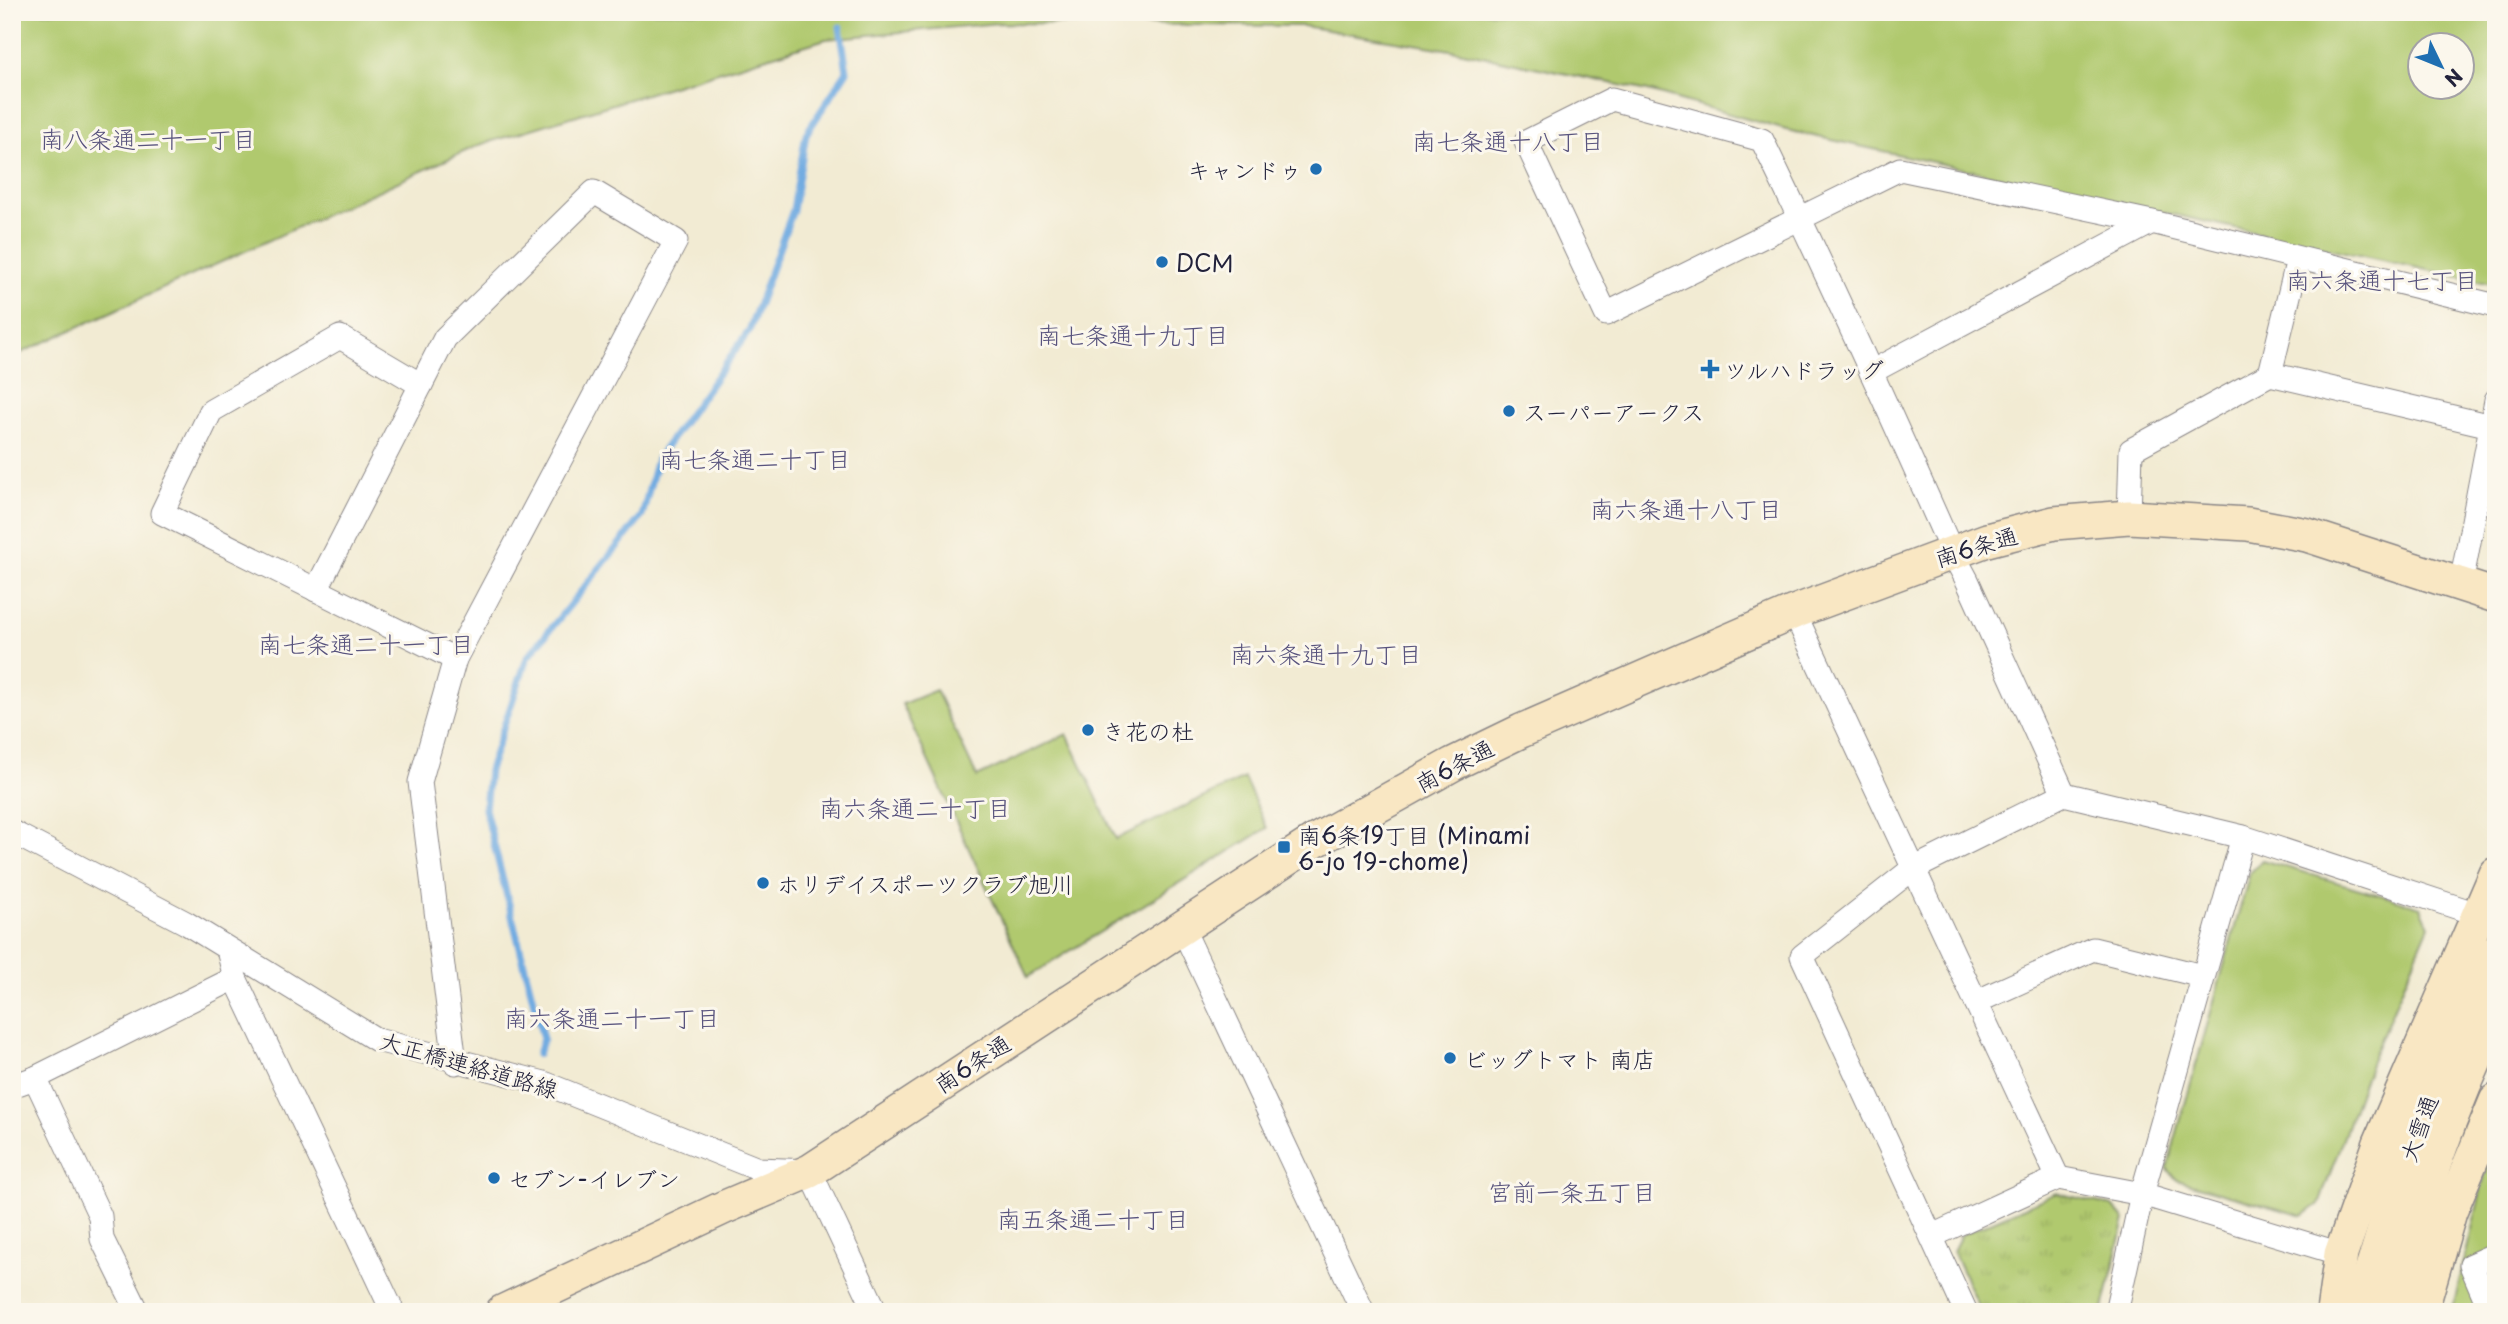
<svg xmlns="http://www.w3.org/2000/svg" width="2508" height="1324" viewBox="0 0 2508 1324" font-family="'Playpen Sans','Klee One',sans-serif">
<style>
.green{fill:#b0c96e;stroke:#697654;stroke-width:2;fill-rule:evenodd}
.park{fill:url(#park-tufts);stroke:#697654;stroke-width:2}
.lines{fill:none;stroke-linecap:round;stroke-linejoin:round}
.stream{stroke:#71abe1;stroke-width:7}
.street-casing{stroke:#8a8687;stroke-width:25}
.secondary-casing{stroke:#8a8687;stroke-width:36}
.street{stroke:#fff;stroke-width:23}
.secondary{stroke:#f9e7c3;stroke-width:33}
.poi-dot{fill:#1f6fb2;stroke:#fbf7ec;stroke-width:2.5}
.labels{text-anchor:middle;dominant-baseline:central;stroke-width:6;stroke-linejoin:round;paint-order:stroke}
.poi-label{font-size:23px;fill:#22223b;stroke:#fbf7ec;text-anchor:start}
.street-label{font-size:23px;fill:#22223b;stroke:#fbf7ec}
.neighbourhood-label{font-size:24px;fill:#59547e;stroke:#fbf7ec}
</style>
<defs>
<pattern id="park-tufts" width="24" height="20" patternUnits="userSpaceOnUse" patternTransform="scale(1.75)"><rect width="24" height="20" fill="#b0c96e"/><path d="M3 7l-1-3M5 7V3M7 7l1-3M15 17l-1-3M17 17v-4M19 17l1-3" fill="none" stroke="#97ac60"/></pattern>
</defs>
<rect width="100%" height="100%" fill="#fbf7ec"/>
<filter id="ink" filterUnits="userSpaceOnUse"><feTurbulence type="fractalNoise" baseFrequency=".0143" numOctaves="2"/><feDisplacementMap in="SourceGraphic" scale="14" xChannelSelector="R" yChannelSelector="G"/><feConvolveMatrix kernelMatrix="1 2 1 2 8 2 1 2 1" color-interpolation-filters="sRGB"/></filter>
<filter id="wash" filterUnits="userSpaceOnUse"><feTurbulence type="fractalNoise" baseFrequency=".00686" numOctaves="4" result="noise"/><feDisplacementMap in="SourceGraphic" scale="28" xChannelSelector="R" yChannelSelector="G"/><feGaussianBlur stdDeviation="1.57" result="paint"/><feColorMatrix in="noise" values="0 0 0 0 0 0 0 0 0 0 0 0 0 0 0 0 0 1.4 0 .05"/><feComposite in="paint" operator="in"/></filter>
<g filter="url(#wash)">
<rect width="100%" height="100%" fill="#f2ebd3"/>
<g class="green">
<path d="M12 12H2480L2496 16V285L1786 130 1648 91 1463 52 1303 26 999 23 826 39 479 145 12 357ZM2420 46H2462V88H2420Z"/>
<polygon points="936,690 977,777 1067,734 1116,839 1244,778 1267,828 1028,977 902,704"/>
<polygon points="2262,860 2421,907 2429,926 2371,1061 2319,1204 2303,1216 2177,1180 2167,1168 2250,873"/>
<polygon points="2496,1139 2496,1312 2452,1312 2491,1149"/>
</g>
<polygon class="park" points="2056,1193 2113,1206 2125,1220 2102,1312 1981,1312 1953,1251 1961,1235"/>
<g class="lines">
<polyline class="stream" points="538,1054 543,1039 485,809 489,770 527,658 642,516 657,459 749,331 793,210 806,134 847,71 840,27"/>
</g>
</g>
<g filter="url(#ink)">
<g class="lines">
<g class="street-casing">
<g id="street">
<polyline points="1871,372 2152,222"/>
<polyline points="2270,374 2491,426"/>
<polyline points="421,385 340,337 211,411 162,513 455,659"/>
<polyline points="2129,517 2131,450 2270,374 2298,259"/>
<polyline points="2461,584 2496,400"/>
<polyline points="316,590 445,338 594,192 676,241 455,659 420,782 455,1063"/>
<polyline points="1794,612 2058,1178"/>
<path d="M2064 794 1967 580 1952 552C1891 414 1828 276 1762 140L1612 99 1526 142 1606 314 1900 169 2152 222 2496 306"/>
<polyline points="12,832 186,923 377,1040 544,1083 758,1169 810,1171 876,1312"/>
<polyline points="1181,925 1363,1312"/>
<polyline points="228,950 235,978 393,1312"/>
<polyline points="1976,1002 2093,949 2202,976"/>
<polyline points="35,1078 100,1216 102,1239 138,1312"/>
<polyline points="12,1086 35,1078 235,978"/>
<polyline points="1932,1236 2058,1178 2142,1194 2341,1254"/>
<polyline points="1966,1312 1802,956 1911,870 2064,794 2243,837 2477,914"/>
<polyline points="2116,1312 2142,1194 2243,837"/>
<polyline points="2491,1312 2471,1265 2496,1254"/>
</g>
</g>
<g class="secondary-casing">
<g id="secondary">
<polyline points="502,1312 725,1207 810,1171 1313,842 1453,764 1521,731 1794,612 1987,540 2054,523 2129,517 2248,524 2307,535 2496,596"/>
<polyline points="2333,1312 2341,1254 2380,1143 2496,874"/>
<polyline points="2359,1312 2401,1174 2451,1040 2496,951"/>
<path d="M2390 1312C2417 1210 2448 1112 2496 1017"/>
<polyline points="2421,1312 2450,1212 2496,1101"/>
</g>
</g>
<use href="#street" class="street"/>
<use href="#secondary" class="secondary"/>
</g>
</g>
<g class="poi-dot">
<circle cx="1316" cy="169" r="7"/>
<circle cx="1162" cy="262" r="7"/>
<path d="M1706.5 358.5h7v7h7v7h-7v7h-7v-7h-7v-7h7z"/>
<circle cx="1509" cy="411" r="7"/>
<circle cx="1088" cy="730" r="7"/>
<rect x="1277" y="840" width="14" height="14" rx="3.5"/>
<circle cx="763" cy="883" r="7"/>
<circle cx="1450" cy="1058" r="7"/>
<circle cx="494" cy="1178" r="7"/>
</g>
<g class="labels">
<g class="poi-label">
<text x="1302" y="169" text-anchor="end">キャンドゥ</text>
<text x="1176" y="262">DCM</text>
<text x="1724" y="369">ツルハドラッグ</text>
<text x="1523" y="411">スーパーアークス</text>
<text x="1102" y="730">き花の杜</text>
<text x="1298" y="834">南6条19丁目 (Minami<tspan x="1298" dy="26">6-jo 19-chome)</tspan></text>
<text x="777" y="883">ホリデイスポーツクラブ旭川</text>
<text x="1464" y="1058">ビッグトマト 南店</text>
<text x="508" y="1178">セブン-イレブン</text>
</g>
<g class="street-label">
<text transform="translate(1976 546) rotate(-17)">南6条通</text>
<text transform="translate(1454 765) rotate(-28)">南6条通</text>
<text transform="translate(972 1063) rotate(-33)">南6条通</text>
<text transform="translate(469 1064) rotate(16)">大正橋連絡道路線</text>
<text transform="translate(2418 1128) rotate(-70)">大雪通</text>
</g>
<g class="neighbourhood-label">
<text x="148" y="138">南八条通二十一丁目</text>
<text x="1508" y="140">南七条通十八丁目</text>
<text x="2382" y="279">南六条通十七丁目</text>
<text x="1133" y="334">南七条通十九丁目</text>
<text x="755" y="458">南七条通二十丁目</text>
<text x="1686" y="508">南六条通十八丁目</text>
<text x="366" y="643">南七条通二十一丁目</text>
<text x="1326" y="653">南六条通十九丁目</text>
<text x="915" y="807">南六条通二十丁目</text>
<text x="612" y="1017">南六条通二十一丁目</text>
<text x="1572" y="1191">宮前一条五丁目</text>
<text x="1093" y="1218">南五条通二十丁目</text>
</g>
</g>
<rect width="2508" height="1324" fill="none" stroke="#fbf7ec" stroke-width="42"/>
<g transform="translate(2441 66) rotate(133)"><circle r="33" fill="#fbf7ec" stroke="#a4a2a5" stroke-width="2"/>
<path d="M0-5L12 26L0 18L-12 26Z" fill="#1f6fb2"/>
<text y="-10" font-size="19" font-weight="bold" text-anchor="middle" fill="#22223b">N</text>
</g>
</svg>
